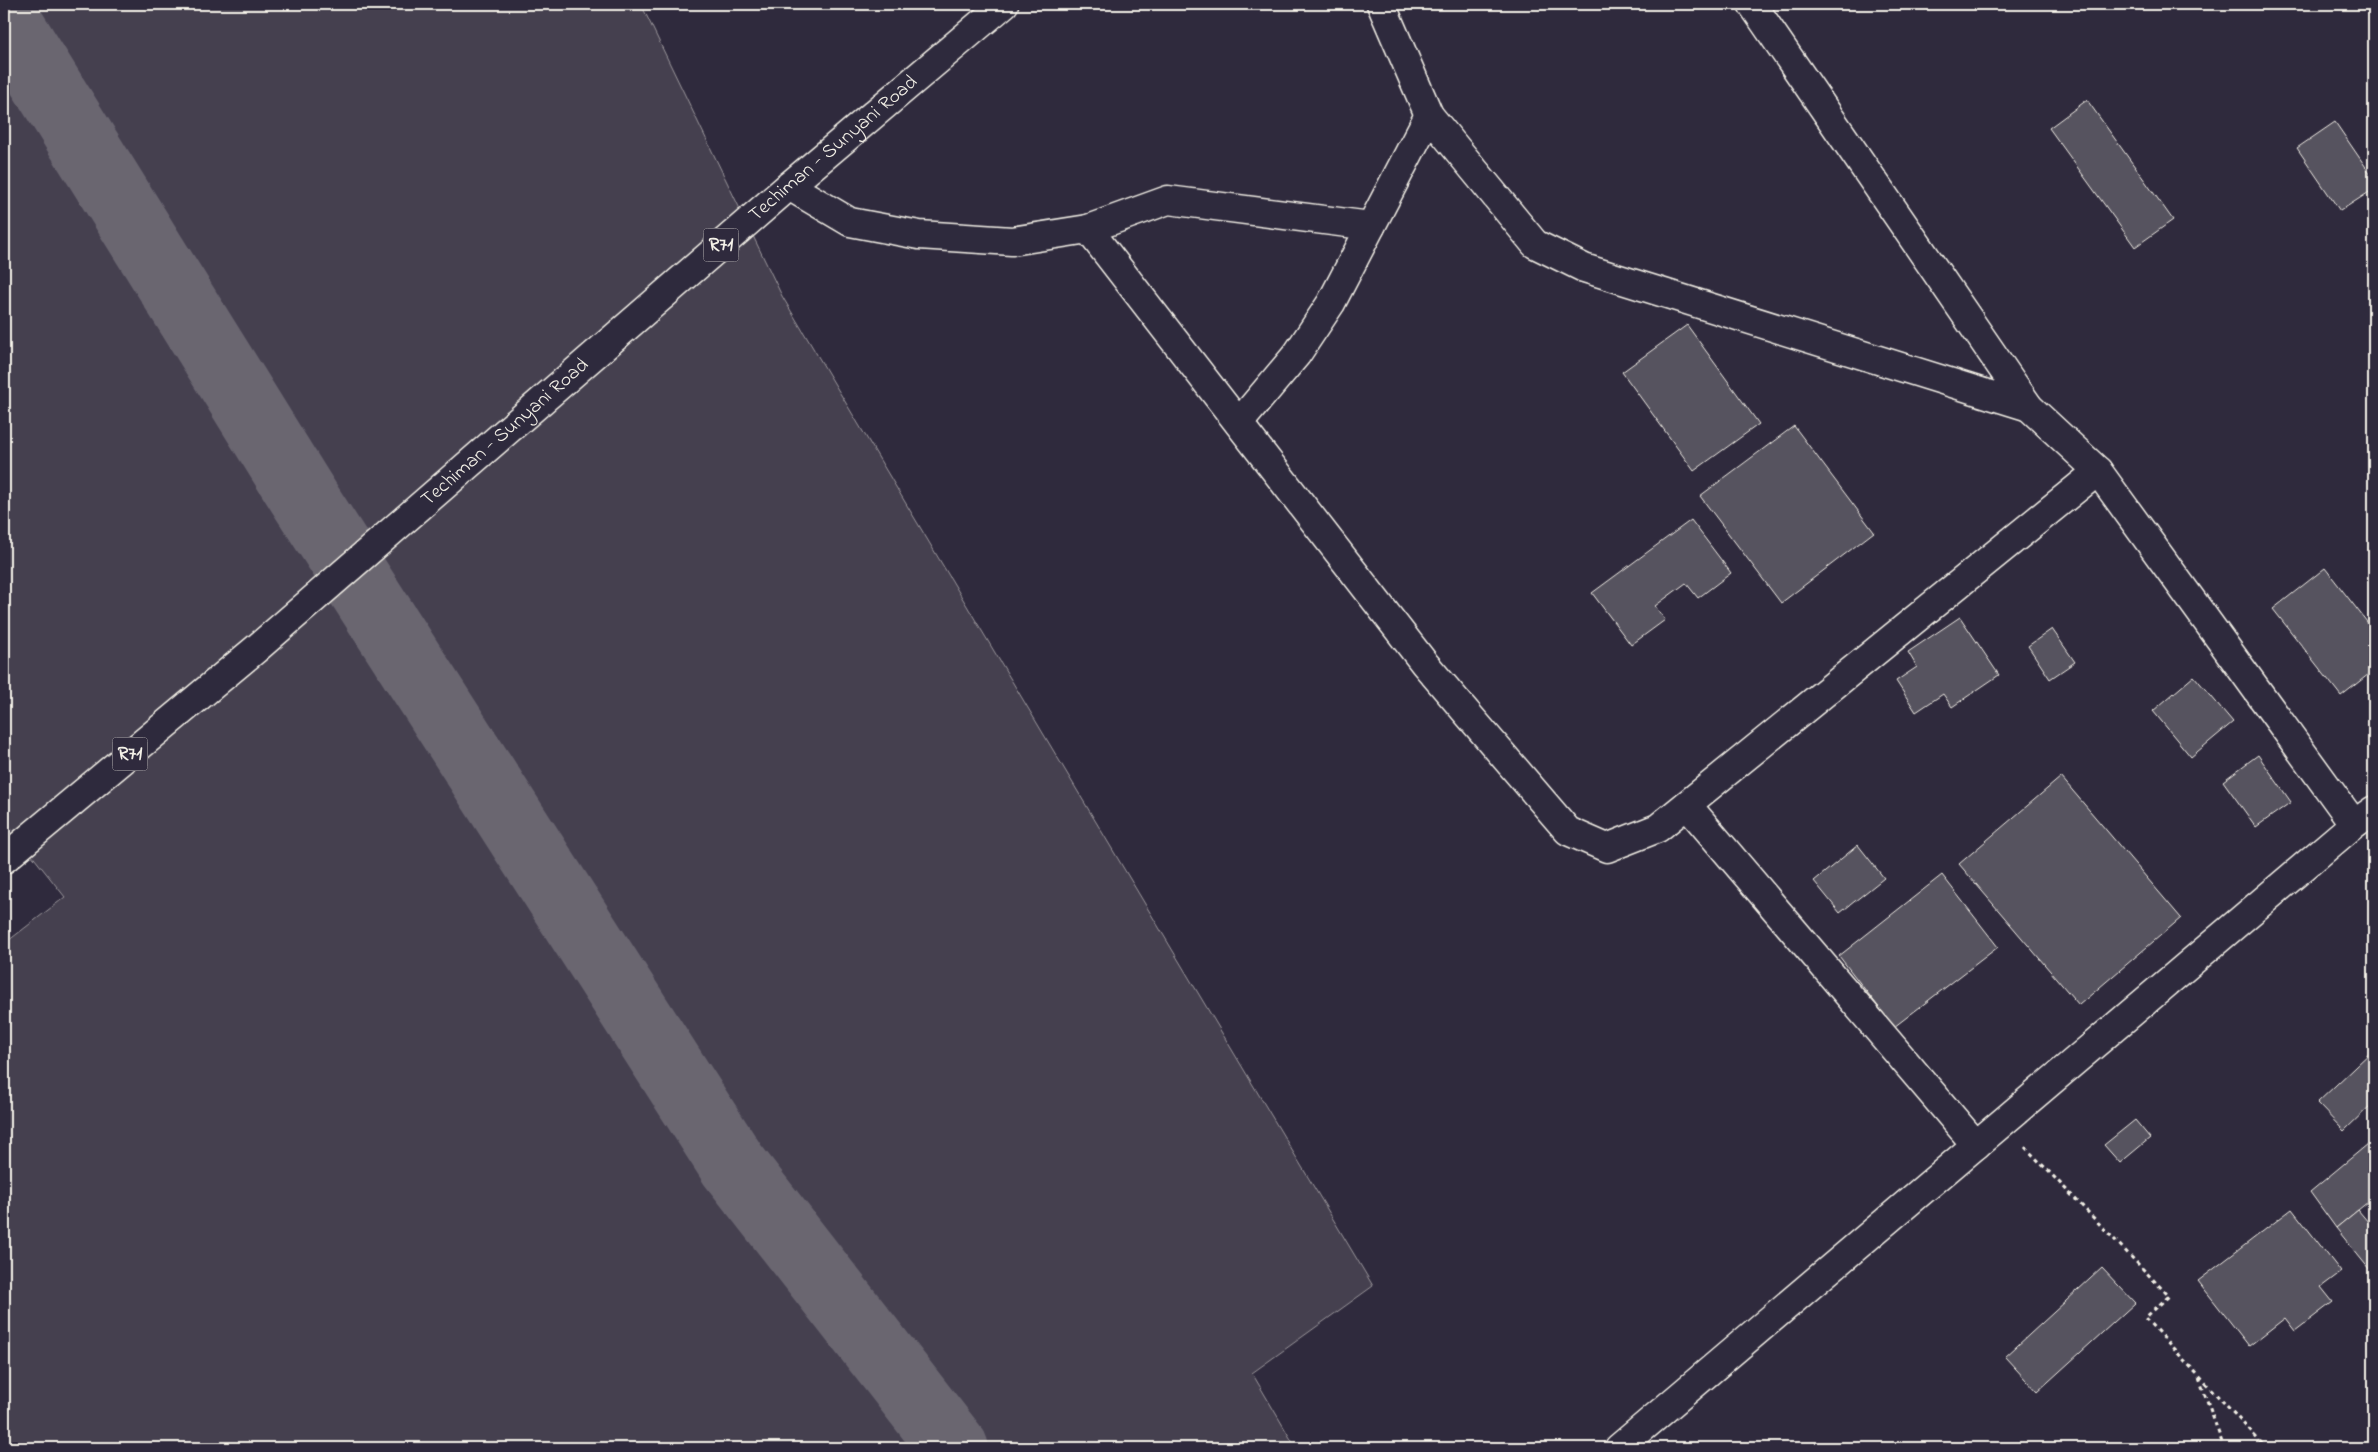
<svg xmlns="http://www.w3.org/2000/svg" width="2378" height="1452" viewBox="0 0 2378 1452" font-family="'Indie Flower',sans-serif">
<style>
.green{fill:#454050;stroke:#9c989c}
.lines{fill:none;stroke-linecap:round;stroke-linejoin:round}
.river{stroke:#6a6670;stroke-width:69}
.building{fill:#56525f;stroke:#f4f1e8}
.minor-casing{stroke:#f4f1e8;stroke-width:31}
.major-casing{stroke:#f4f1e8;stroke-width:31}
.path{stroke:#f4f1e8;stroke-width:3;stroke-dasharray:4 4;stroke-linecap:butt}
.minor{stroke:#2f2a3d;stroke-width:28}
.major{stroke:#2f2a3d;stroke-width:28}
.labels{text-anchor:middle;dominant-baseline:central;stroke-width:4;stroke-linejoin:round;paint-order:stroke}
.shield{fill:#2f2a3d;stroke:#b9b5b5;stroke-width:1}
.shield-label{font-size:19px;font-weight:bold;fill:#f4f1e8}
.street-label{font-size:20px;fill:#f4f1e8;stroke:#2f2a3d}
</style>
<rect width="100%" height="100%" fill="#2f2a3d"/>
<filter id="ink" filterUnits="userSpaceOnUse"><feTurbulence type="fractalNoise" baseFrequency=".02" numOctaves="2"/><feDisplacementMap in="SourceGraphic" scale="10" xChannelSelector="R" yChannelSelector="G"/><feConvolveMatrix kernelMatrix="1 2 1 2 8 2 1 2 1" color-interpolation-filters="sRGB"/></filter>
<g filter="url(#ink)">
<polygon class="green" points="4,4 641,4 782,296 1373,1286 1252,1373 1296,1448 4,1448 4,944 65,897 4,820"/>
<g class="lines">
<polyline class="river" points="4,16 301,493 733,1165 954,1448"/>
</g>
<g class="building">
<polygon points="2087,100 2173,220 2135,247 2049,128"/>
<polygon points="2335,122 2374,179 2374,189 2340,211 2297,148"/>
<polygon points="1687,325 1759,424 1694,471 1622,372"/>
<polygon points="1794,426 1874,532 1781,603 1700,496"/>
<polygon points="1691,520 1731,573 1698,598 1686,583 1655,606 1665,620 1631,645 1592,593"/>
<polygon points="2325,568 2374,631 2374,670 2341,696 2273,609"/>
<polygon points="1960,617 1999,675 1952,707 1943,694 1916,712 1896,681 1917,667 1908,652"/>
<polygon points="2052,629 2075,662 2050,679 2028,646"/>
<polygon points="2194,676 2233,722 2191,757 2153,711"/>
<polygon points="2258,755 2291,802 2256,827 2223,781"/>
<polygon points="2061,777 2181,918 2079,1005 1959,864"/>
<polygon points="1858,845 1884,878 1840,913 1814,881"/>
<polygon points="1942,875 1998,947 1894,1027 1839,956"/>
<polygon points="2374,1049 2374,1102 2344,1131 2317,1103"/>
<polygon points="2135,1120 2150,1138 2120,1163 2104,1145"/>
<polygon points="2374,1139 2374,1197 2336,1228 2310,1192"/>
<polygon points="2292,1209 2341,1272 2321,1287 2333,1302 2295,1331 2285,1318 2249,1346 2198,1281"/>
<polygon points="2358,1210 2374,1229 2374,1275 2336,1228"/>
<polygon points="2102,1268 2135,1303 2037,1392 2005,1357"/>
</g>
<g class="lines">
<g class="minor-casing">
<g id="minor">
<polyline points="1381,4 1429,115 1535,244 1584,268 2029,407"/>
<polyline points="1752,4 2029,407 2098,471 2354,824"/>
<polyline points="789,186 850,222 919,235 1012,241 1088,229 1425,664 1568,831 1607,848 1658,828 2098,471"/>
<polyline points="1088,229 1168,200 1371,226"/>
<polyline points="1239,423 1297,354 1331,303 1429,115"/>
<polyline points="1687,805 1976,1145"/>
<polyline points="1619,1448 2354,824 2374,810"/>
</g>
</g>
<g class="major-casing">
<g id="major">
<path id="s1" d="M4 859 256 649 789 186 1004 4"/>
</g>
</g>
<g class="path">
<polyline points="2025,1147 2169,1296 2145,1318 2266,1448"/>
<polyline points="2199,1378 2224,1448"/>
</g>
<use href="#minor" class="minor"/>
<use href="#major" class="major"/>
</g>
</g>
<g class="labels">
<g class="shield">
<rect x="703.5" y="228.5" width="35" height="33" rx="4"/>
<rect x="112.5" y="737.5" width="35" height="33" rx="4"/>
</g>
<g class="shield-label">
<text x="721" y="245">R71</text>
<text x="130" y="754">R71</text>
</g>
<g class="street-label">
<text stroke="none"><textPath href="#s1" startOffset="1092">Techiman - Sunyani Road</textPath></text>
<text stroke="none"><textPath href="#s1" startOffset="658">Techiman - Sunyani Road</textPath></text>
</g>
</g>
<rect width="2378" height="1452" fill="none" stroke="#2f2a3d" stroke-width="20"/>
<rect x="10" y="10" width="2358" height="1432" fill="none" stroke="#f4f1e8" stroke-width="2" filter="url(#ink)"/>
</svg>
